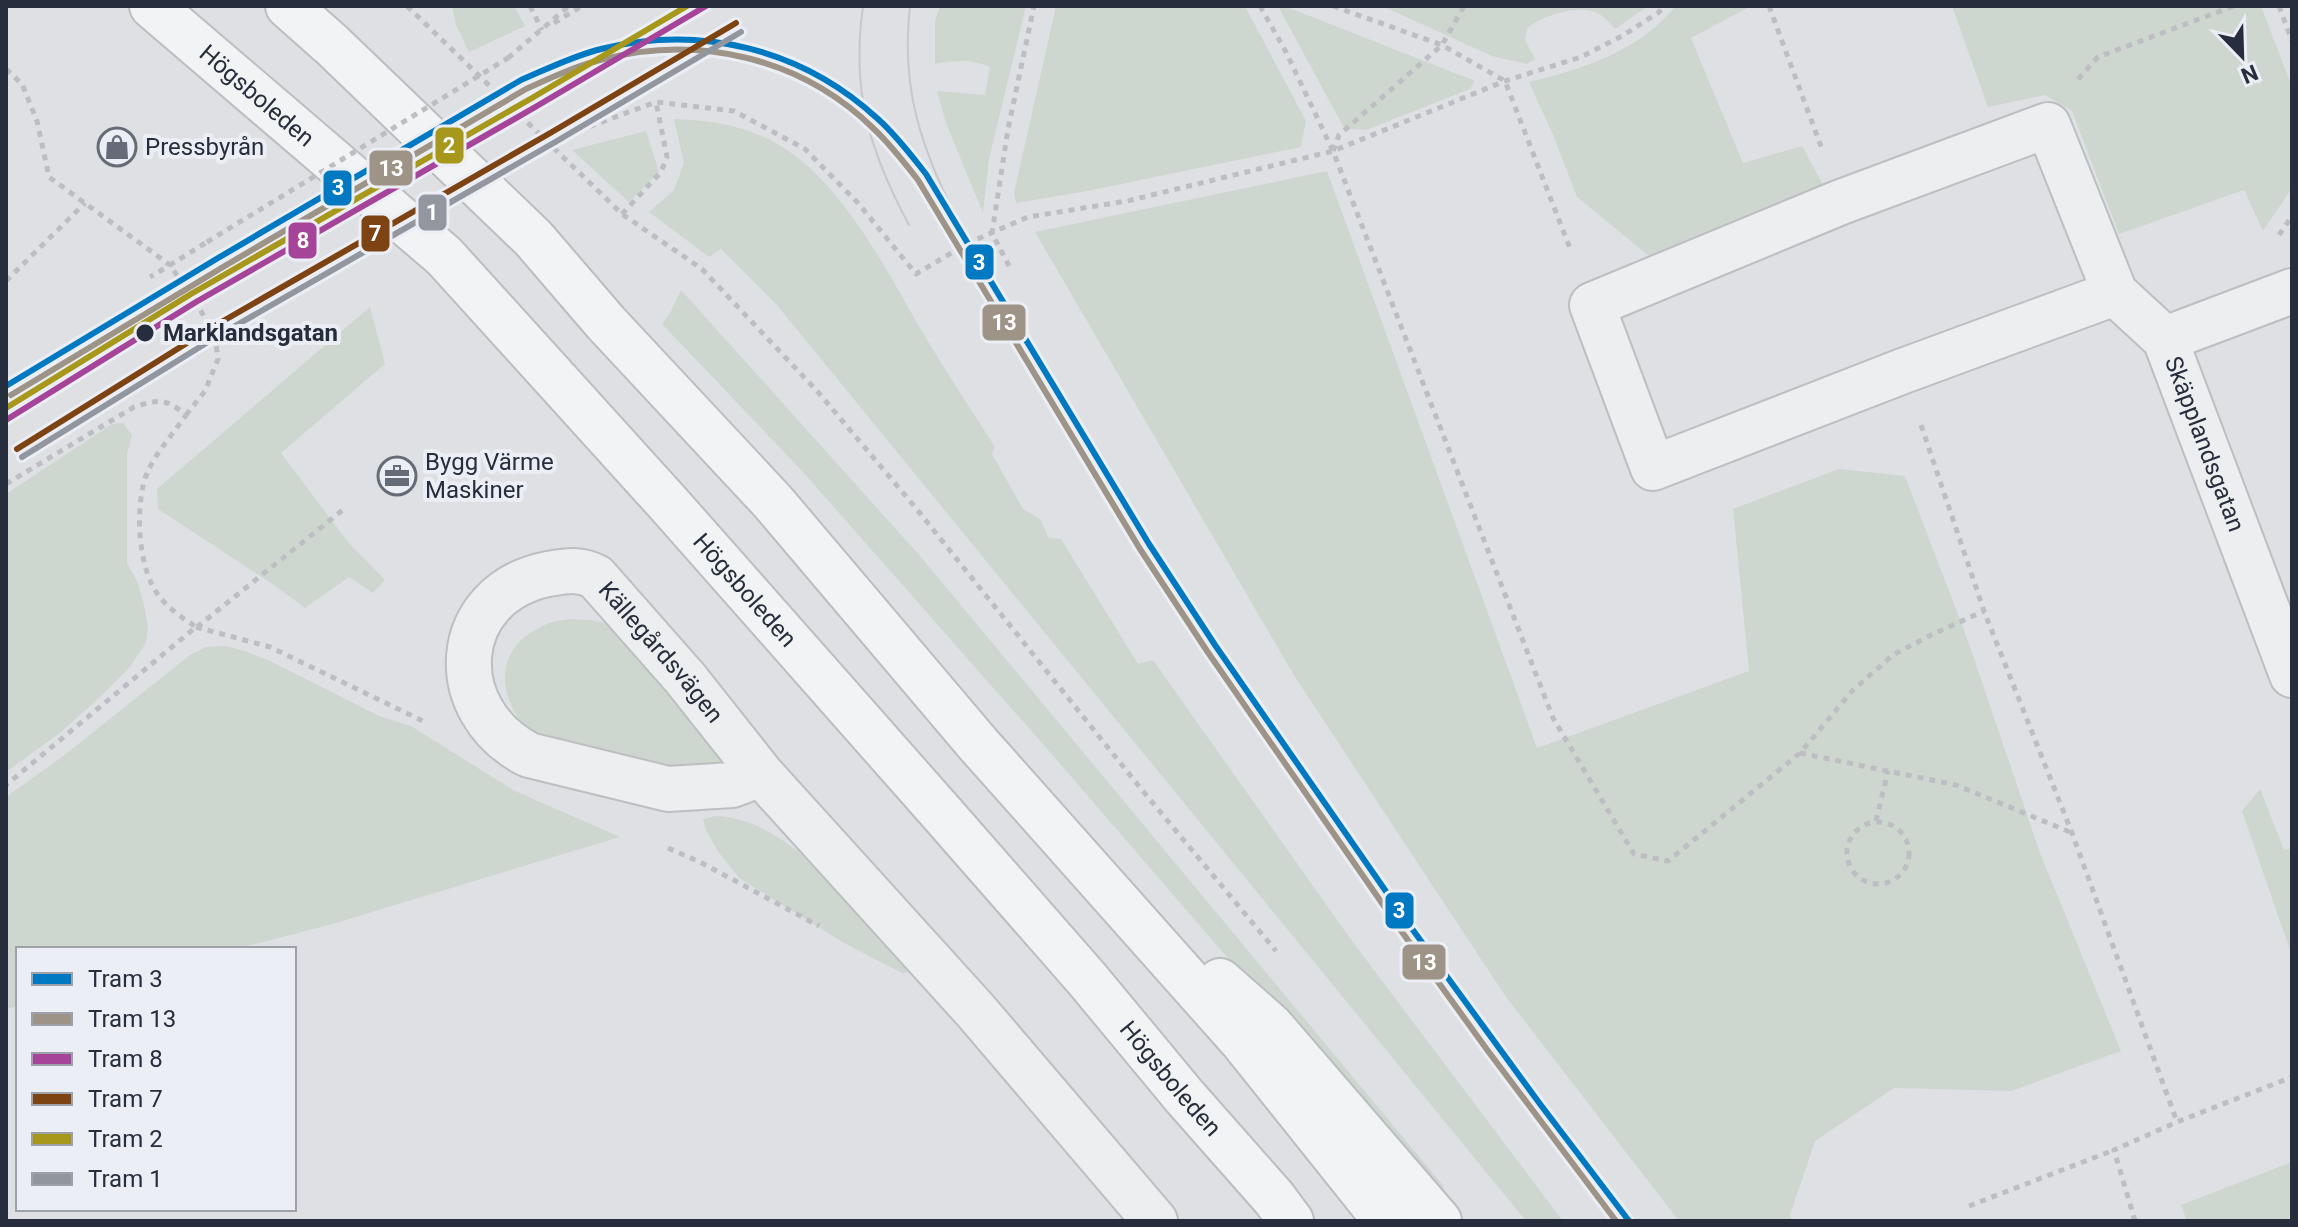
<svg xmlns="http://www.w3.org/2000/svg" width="2298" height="1227" viewBox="0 0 2298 1227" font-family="Roboto,sans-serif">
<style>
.green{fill:#ced7cf}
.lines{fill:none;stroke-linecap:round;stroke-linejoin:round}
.minor-casing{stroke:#bdbec2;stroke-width:48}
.major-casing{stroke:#bbbdc1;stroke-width:48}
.path{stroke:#bdbec3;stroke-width:5;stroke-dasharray:6 6;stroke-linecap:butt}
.minor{stroke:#edeef0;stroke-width:44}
.major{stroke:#f2f3f4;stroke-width:44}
.tram{stroke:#c7c8cb;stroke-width:2}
.path-bridge{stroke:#bdbec3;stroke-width:5;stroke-dasharray:6 6;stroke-linecap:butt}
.tram-1-casing{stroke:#ebeef4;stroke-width:12}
.tram-2-casing{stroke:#ebeef4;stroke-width:12}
.tram-3-casing{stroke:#ebeef4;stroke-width:12}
.tram-4-casing{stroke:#ebeef4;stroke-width:12}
.tram-5-casing{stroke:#ebeef4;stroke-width:12}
.tram-6-casing{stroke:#ebeef4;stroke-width:12}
.tram-1{stroke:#0079c2;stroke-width:6}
.tram-2{stroke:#9d9386;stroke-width:6}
.tram-3{stroke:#a54499;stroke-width:6}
.tram-4{stroke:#7d4313;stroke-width:6}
.tram-5{stroke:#a7971a;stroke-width:6}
.tram-6{stroke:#92969e;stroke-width:6}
.stop-dot{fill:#262d3c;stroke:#ebeef4;stroke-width:3}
.labels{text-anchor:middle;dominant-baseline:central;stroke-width:8;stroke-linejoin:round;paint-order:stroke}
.street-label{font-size:24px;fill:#262d3c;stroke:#ebeef4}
.poi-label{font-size:24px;fill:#262d3c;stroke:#ebeef4;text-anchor:start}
.stop-label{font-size:24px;font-weight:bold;fill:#262d3c;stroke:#ebeef4;text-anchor:start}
.line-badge{stroke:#ebeef4;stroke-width:3}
.badge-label{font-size:22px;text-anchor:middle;font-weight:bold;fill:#fff}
</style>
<rect width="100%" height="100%" fill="#dee0e4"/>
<g class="green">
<polygon points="452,6 514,6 525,26 469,52 456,25"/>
<path d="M940 6H1026L989 159 983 213 946 123 937 91 985 95 990 67C972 59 955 60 935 64V21Z"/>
<polygon points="1056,6 1245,6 1306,121 1301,147 1087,191 1016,203 1014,193"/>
<polygon points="1278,6 1287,7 1475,81 1470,89 1366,130 1352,129 1343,126"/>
<path d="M1382 6H1648L1615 29C1610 23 1603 15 1595 12 1576 5 1543 16 1527 28L1525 40 1535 59 1527 64 1492 56Z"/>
<path d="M1676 6H1751L1691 38 1743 163 1802 146 1822 183 1819 195 1649 256 1577 197 1554 137 1529 82C1572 72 1619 57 1654 28 1662 22 1669 13 1676 6Z"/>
<polygon points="1952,6 2261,6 2292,87 2292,188 2263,231 2244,190 2119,234 2072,111 2045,95 1988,107"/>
<path d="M674 119C715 120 756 128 790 152 848 193 888 273 923 333 946 372 971 409 995 447L992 454 1023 509 1040 519 1049 538 1061 539 1138 664 1153 660 1352 941 1563 1221H1526L776 304 721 249 709 257 649 212 674 190 684 163Z"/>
<polygon points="646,131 659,172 629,202 572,150"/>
<polygon points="1327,171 1537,748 1749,671 1733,509 1839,469 1905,476 1967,638 2040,853 2121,1051 2011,1091 1894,1088 1815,1141 1790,1215 1792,1221 1679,1221 1506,997 1295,677 1035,232"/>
<polygon points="681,290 921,557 1441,1183 1445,1192 1443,1197 1251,985 1056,759 803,472 662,324 671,311"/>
<polygon points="370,307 385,364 281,453 348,542 385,580 373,593 349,577 305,608 274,585 158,509 157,489"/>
<polygon points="123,423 132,435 127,454 127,563 138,583 144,605 148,627 146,643 129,668 102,695 61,732 6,772 6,494 112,424"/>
<path d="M571 619 591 620 608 624 727 754V765C689 767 581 771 552 752 545 748 540 741 534 736 495 699 491 647 547 624 554 621 563 620 571 619Z"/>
<polygon points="226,646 244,651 270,661 381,717 411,726 513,790 620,837 329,925 236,949 18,949 18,1006 6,1009 6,797 62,757 190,655 206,647"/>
<polygon points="2260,789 2284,850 2292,848 2292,956 2242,811"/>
<path d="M715 816C791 817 862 916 910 969L904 974 844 943 739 878 717 850 706 830 703 819Z"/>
<polygon points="2292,1162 2292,1221 2187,1221 2181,1205"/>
</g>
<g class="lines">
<g class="minor-casing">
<g id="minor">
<path id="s1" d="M2292 291 2165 339 2292 675"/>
<polyline points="2115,293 1903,371 1653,468 1592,305 1841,202 2048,125 2115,293 2165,339"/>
<path id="s2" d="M761 774 732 785 668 789 529 755C443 711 449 594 548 574 566 571 579 568 596 577L685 678 761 774 975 1010 1155 1221"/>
</g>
</g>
<g class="major-casing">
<g id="major">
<path id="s3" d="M152 6 444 256 667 502 939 810 1087 979 1184 1096 1274 1198 1291 1221"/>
<polyline points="288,6 332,45 533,238 606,323 773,502 978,744 1243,1042 1386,1221"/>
<polyline points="1220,981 1271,1026 1439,1221"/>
</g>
</g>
<g class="path">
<polyline points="407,6 622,214 702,269 818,392 915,507 1142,790 1276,951"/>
<polyline points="530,6 542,30"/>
<polyline points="1260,6 1286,52 1333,151 1553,718 1634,854 1668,861 1800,753 1853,690 1893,655 1931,635 1984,611"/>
<polyline points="1333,6 1442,45 1505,81 1571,251"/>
<polyline points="1769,6 1822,149"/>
<polyline points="2279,6 2292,41"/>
<polyline points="554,23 582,6"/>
<polyline points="508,58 569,6"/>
<polyline points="6,69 22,84 37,121 49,177 170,265 150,277"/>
<polyline points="2078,79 2098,57 2234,6"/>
<polyline points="556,139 656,102 734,111 805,149 858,203 916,274 968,243 1028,217 1127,201 1333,151 1505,81 1581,57 1622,36 1658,13 1664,6"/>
<polyline points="1333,151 1339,135 1442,45 1464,6"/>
<polyline points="622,214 661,172 667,157 656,102"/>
<polyline points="2279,235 2292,216"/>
<polyline points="1009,266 992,233 1008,129 1034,6"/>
<polyline points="6,281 85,203"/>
<polyline points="194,348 215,337 201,311 170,265 207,242"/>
<polyline points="186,415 205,391 218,359 215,337 253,313"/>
<polyline points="1921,425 1984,611 2072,833 2177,1122"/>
<path d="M6 484 134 407C159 399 165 398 186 415 174 433 157 451 148 471 134 502 137 568 159 596 169 609 183 618 196 627L6 785"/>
<polyline points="196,627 270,647 425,722"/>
<polyline points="197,627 344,509"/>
<polyline points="1800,753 1956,785 2070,832"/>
<polyline points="1876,821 1888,771"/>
<circle cx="1878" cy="853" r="31"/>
<polyline points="668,848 700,862 819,926"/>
<polyline points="1969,1206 2114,1150"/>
<polyline points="2135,1221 2114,1150 2177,1122 2292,1077"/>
</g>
<use href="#minor" class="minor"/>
<use href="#major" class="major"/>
<g class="tram">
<path d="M863 6C851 91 869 150 909 225"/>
<path d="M910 6C900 93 923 150 960 226"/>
</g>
<g class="path-bridge">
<polyline points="207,242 508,58"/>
<polyline points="253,313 556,139"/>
</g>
<g class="tram-1-casing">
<path id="tram-1" d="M6 386 218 258 521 80C547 69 573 56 601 49 701 24 802 49 878 119 896 135 911 155 926 174L1149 544 1215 645 1410 926 1540 1104 1629 1221"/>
</g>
<g class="tram-2-casing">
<path id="tram-2" d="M11 395 223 267 526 89C550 78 574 67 600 60 697 34 801 57 874 129 890 144 904 162 918 180L1140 549 1207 651 1402 932 1488 1051 1616 1221"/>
</g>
<g class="tram-3-casing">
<polyline id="tram-3" points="6,420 196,302 537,106 706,6"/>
</g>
<g class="tram-4-casing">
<polyline id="tram-4" points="17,449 211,328 552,132 736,23"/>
</g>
<g class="tram-5-casing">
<polyline id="tram-5" points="6,408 191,294 532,98 687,6"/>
</g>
<g class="tram-6-casing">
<polyline id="tram-6" points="22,457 216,337 557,141 741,32"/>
</g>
<use href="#tram-1" class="tram-1"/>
<use href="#tram-2" class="tram-2"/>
<use href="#tram-3" class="tram-3"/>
<use href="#tram-4" class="tram-4"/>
<use href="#tram-5" class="tram-5"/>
<use href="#tram-6" class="tram-6"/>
</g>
<defs>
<g id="shop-ring" transform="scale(2)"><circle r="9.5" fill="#ebeef4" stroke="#666c77" stroke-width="1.5"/><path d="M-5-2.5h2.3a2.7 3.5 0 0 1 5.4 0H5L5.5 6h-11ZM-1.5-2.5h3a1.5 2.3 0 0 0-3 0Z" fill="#666c77"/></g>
<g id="office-ring" transform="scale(2)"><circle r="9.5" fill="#ebeef4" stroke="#666c77" stroke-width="1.5"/><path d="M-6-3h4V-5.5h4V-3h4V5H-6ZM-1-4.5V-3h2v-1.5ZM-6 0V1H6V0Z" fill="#666c77"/></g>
</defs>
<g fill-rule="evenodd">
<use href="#shop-ring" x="117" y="147"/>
<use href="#office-ring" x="397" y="476"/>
</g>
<circle class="stop-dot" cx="145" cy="333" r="10"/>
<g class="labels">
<g class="street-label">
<text stroke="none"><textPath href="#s3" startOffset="138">Högsboleden</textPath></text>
<text stroke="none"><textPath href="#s1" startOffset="248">Skäpplandsgatan</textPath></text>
<text stroke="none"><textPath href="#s3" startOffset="834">Högsboleden</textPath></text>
<text stroke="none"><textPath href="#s2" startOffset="632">Källegårdsvägen</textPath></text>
<text stroke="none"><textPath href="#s3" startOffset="1482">Högsboleden</textPath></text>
</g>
<g class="poi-label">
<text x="145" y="147">Pressbyrån</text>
<text x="425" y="462">Bygg Värme<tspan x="425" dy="28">Maskiner</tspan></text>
</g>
<g class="stop-label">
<text x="163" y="333">Marklandsgatan</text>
</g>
</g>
<g class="line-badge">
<rect x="434" y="126" width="31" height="39" rx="8" fill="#a7971a"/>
<rect x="368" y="149" width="46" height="38" rx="8" fill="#9d9386"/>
<rect x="322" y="169" width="31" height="38" rx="8" fill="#0079c2"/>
<rect x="417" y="193" width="31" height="39" rx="8" fill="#92969e"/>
<rect x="360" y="214" width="31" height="39" rx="8" fill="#7d4313"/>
<rect x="287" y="221" width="31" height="39" rx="8" fill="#a54499"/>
<rect x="964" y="243" width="31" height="38" rx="8" fill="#0079c2"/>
<rect x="981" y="303" width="46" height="39" rx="8" fill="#9d9386"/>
<rect x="1384" y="891" width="31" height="39" rx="8" fill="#0079c2"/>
<rect x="1401" y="943" width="46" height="38" rx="8" fill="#9d9386"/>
</g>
<g class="badge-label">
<text x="449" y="153">2</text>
<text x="391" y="176">13</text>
<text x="338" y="195">3</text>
<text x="432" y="220">1</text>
<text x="375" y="241">7</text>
<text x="303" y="248">8</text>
<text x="979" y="270">3</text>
<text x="1004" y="330">13</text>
<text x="1399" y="918">3</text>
<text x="1424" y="970">13</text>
</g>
<rect width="2298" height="1227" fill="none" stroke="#262d3c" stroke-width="16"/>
<rect x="16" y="947" width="280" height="264" fill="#ebeef4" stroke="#9ca1aa" stroke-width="2"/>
<rect x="32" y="973" width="40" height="12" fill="#0079c2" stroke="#9ca1aa" stroke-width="2"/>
<text x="88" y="987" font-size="24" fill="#262d3c">Tram 3</text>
<rect x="32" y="1013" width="40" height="12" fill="#9d9386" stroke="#9ca1aa" stroke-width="2"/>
<text x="88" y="1027" font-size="24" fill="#262d3c">Tram 13</text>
<rect x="32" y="1053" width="40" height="12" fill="#a54499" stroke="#9ca1aa" stroke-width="2"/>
<text x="88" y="1067" font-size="24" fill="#262d3c">Tram 8</text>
<rect x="32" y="1093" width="40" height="12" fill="#7d4313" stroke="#9ca1aa" stroke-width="2"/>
<text x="88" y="1107" font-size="24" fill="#262d3c">Tram 7</text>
<rect x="32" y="1133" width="40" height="12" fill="#a7971a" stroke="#9ca1aa" stroke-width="2"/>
<text x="88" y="1147" font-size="24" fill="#262d3c">Tram 2</text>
<rect x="32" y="1173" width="40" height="12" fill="#92969e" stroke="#9ca1aa" stroke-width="2"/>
<text x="88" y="1187" font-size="24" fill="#262d3c">Tram 1</text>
<g transform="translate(2242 56) rotate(157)" stroke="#ebeef4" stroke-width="6" paint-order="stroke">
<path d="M0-6L14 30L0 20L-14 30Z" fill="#262d3c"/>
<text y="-12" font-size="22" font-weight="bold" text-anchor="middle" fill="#262d3c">N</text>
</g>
</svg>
